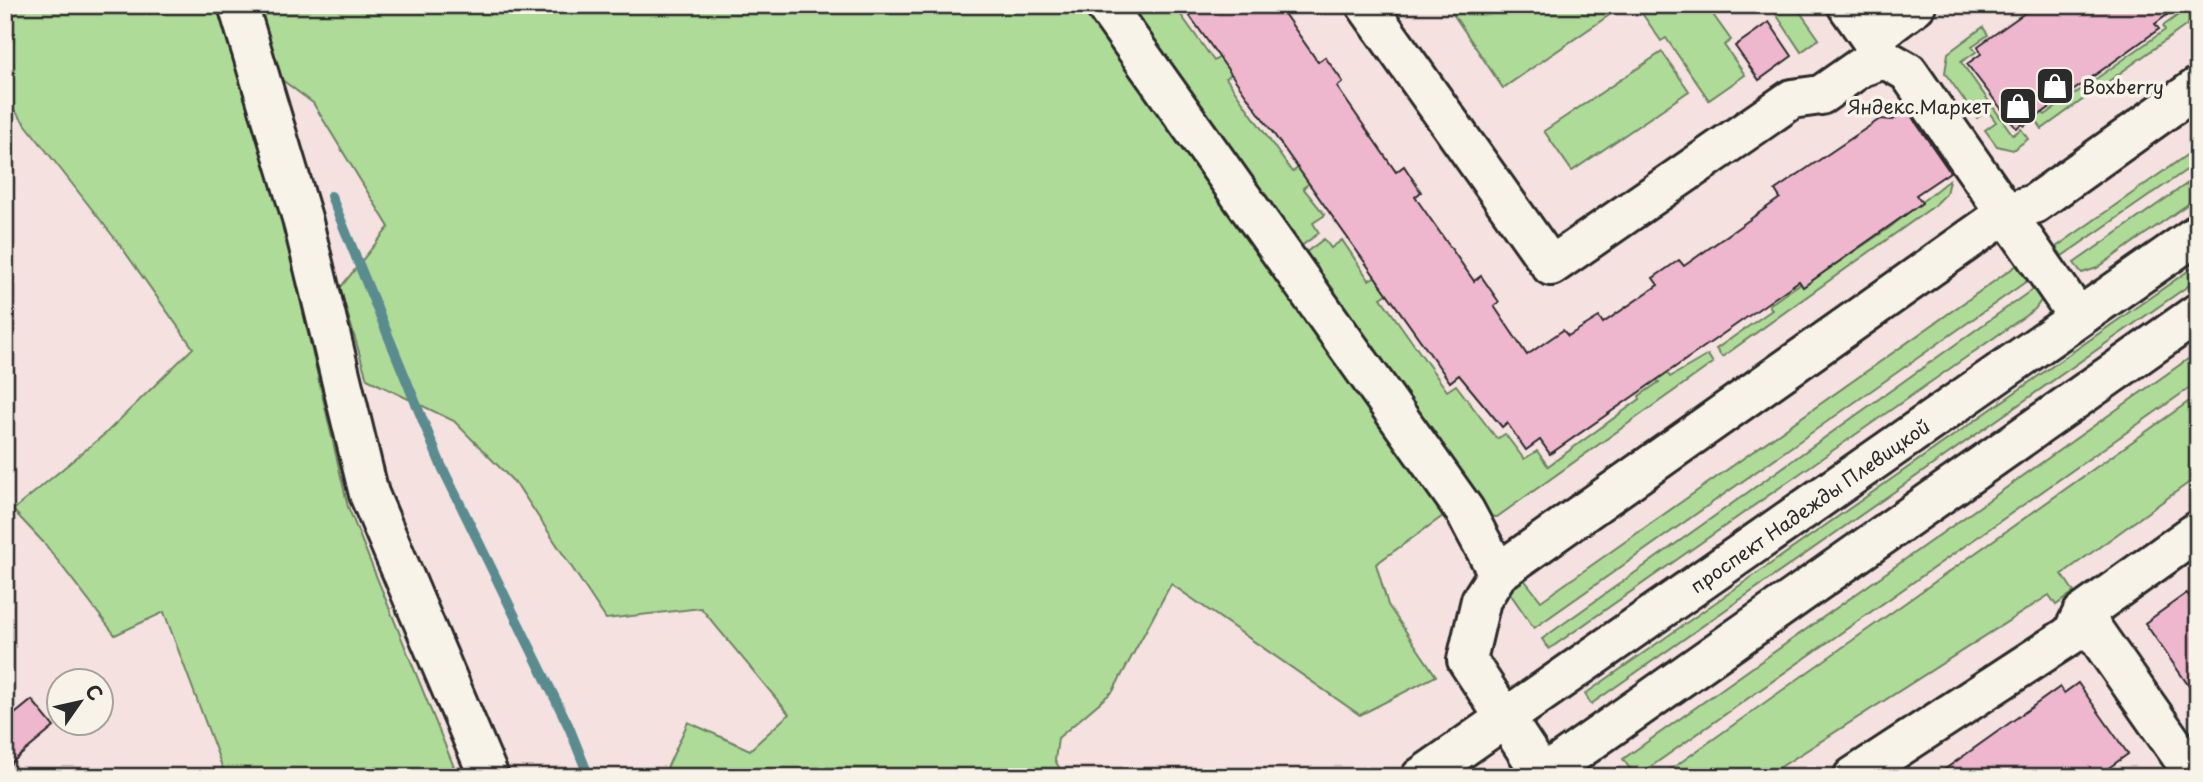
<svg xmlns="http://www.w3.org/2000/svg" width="2203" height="782" viewBox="0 0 2203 782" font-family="'Playpen Sans',sans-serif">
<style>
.green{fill:#afdb99;stroke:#6d8362;stroke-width:2}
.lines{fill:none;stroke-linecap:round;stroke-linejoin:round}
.stream{stroke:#5a8b8f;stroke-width:10}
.building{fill:#eeb7cd;stroke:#2b2b2b;stroke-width:2}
.minor-casing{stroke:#2b2b2b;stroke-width:44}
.major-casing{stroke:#2b2b2b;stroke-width:44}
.minor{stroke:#f7f3e8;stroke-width:38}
.major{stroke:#f7f3e8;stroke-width:38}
.labels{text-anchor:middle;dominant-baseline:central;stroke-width:7;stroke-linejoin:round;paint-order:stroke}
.poi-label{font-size:19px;fill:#2b2b2b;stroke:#f7f3e8;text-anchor:start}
.street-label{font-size:19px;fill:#2b2b2b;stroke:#f7f3e8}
</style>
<rect width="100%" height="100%" fill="#f4e1e0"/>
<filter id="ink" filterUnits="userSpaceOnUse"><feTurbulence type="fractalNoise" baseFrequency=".0143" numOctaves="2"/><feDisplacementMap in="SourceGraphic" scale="14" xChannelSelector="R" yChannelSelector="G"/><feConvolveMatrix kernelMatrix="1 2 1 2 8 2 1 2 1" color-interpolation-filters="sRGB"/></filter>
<g filter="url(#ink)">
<g class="green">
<polygon points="5,5 223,5 277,199 348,507 458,777 226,777 164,612 115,635 44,543 13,510 106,433 193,348 120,245 15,111 5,118"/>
<polygon points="256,5 1080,5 1443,516 1376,564 1388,605 1436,676 1360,715 1171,584 1113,691 1058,738 1055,760 1064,777 663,777 688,722 750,750 789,714 701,608 606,619 518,486 454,421 367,379 340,288 389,227 313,103 274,74"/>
<polygon points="1125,5 1182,5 1186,11 1181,15 1214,61 1223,55 1234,72 1226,78 1292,172 1301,166 1311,182 1303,188 1325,215 1313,223 1319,233 1297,249"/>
<polygon points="1447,5 1624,5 1503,88"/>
<polygon points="1649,5 1706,5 1731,40 1724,45 1745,75 1709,100 1666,38 1661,41 1641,12"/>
<polygon points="1770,5 1795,5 1819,39 1801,52"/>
<polygon points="2192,5 2198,5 2198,17 2042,129 2033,115 2040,110 2045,115 2165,30 2163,26"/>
<polygon points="1983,27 1988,35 1972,46 1976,52 1961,62 2013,135 2021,129 2028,139 2013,150 1997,146 1985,130 1996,122 1988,111 1977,118 1945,73 1948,53"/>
<polygon points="1662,52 1689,91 1572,171 1544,131"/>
<polygon points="2198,147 2198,162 2062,256 2056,247"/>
<polygon points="2198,176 2198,197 2097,268 2082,273 2074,263"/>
<polygon points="1949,180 1946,194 1934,206 1722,357 1716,349 1772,310 1769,305 1801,283 1803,286 1889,228"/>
<polygon points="1324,239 1331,248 1342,240 1369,280 1378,275 1390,292 1381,298 1447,391 1456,385 1497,439 1505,434 1524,459 1537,451 1548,466 1640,399 1639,396 1659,382 1656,379 1663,367 1670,377 1708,355 1713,363 1497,517 1489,516 1301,256"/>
<polygon points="2023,261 2034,276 1534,628 1507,589 1523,578 1541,601"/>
<polygon points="2198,264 2198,279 1591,704 1585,694"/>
<polygon points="2036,287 2042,299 2035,309 1549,649 1542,639"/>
<polygon points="2198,352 2198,382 1636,777 1623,759"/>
<polygon points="2198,395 2198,476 2062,574 2074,592 2056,605 2049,595 1765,777 1660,777"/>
</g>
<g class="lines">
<polyline class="stream" points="331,196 441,465 569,727 589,777"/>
</g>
<g class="building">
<polygon points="1182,5 1278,5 1318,62 1325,57 1343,82 1337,87 1396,172 1404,166 1421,192 1415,197 1474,281 1481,276 1499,302 1494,306 1527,355 1563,330 1568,336 1599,317 1603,323 1658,285 1653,278 1679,260 1684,266 1780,198 1775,190 1880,119 1893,120 1907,110 1950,172 1916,195 1922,203 1803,287 1799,281 1550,454 1540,440 1526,450 1507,423 1502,427 1459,375 1450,382"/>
<polygon points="2036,5 2180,5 2155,24 2159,29 2024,126 2022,124 2016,128 1967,64 1981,54 1978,46"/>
<polygon points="1769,22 1792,56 1759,80 1735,46"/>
<polygon points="2187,593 2198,609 2198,699 2145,623"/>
<polygon points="2078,683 2128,754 2096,777 1934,777 2060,687 2064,693"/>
<polygon points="32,700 54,727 5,768 5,722"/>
</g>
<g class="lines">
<g class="minor-casing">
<g id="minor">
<polyline points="238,5 302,218 369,494 489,777"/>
<polyline points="1105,5 1465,511 1498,573 1481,600 1467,660 1544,777"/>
<polyline points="1366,5 1551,266 1792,99 1821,95 1861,67 1885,59"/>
<polyline points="1847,5 1885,59 1908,72 2078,317"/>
<polyline points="1871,39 1916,5"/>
<polyline points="1498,573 2008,212 2034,204 2198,87"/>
<polyline points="1853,777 2072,634 2082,614"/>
<polyline points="2196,777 2082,614 2198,531"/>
</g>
</g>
<g class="major-casing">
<g id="major">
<path id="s1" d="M1421 777 2198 234"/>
<polyline points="1540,777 2198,313"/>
</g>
</g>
<use href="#minor" class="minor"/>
<use href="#major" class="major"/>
</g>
</g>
<defs>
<g id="shop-square" transform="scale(2.0125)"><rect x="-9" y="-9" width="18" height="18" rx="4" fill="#2b2b2b" stroke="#f7f3e8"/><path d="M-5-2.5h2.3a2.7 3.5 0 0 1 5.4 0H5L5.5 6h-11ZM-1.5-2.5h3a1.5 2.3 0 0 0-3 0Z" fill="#fff"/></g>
</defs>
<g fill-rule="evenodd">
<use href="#shop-square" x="2055" y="86"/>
<use href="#shop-square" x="2018" y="106"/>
</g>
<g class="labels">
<g class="poi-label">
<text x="2082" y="86">Boxberry</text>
<text x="1991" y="106" text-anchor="end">Яндекс.Маркет</text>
</g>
<g class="street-label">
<text stroke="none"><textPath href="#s1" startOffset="474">проспект Надежды Плевицкой</textPath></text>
</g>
</g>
<rect width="2203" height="782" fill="none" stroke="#f7f3e8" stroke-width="28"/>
<rect x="14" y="14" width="2175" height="754" fill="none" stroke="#2b2b2b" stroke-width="2.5" filter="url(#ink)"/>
<g transform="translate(80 702) rotate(56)"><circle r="33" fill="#f7f3e8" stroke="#a5a39c" stroke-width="2"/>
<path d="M0-5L12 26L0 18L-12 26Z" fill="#2b2b2b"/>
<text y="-10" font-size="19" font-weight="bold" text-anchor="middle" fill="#2b2b2b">С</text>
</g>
</svg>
